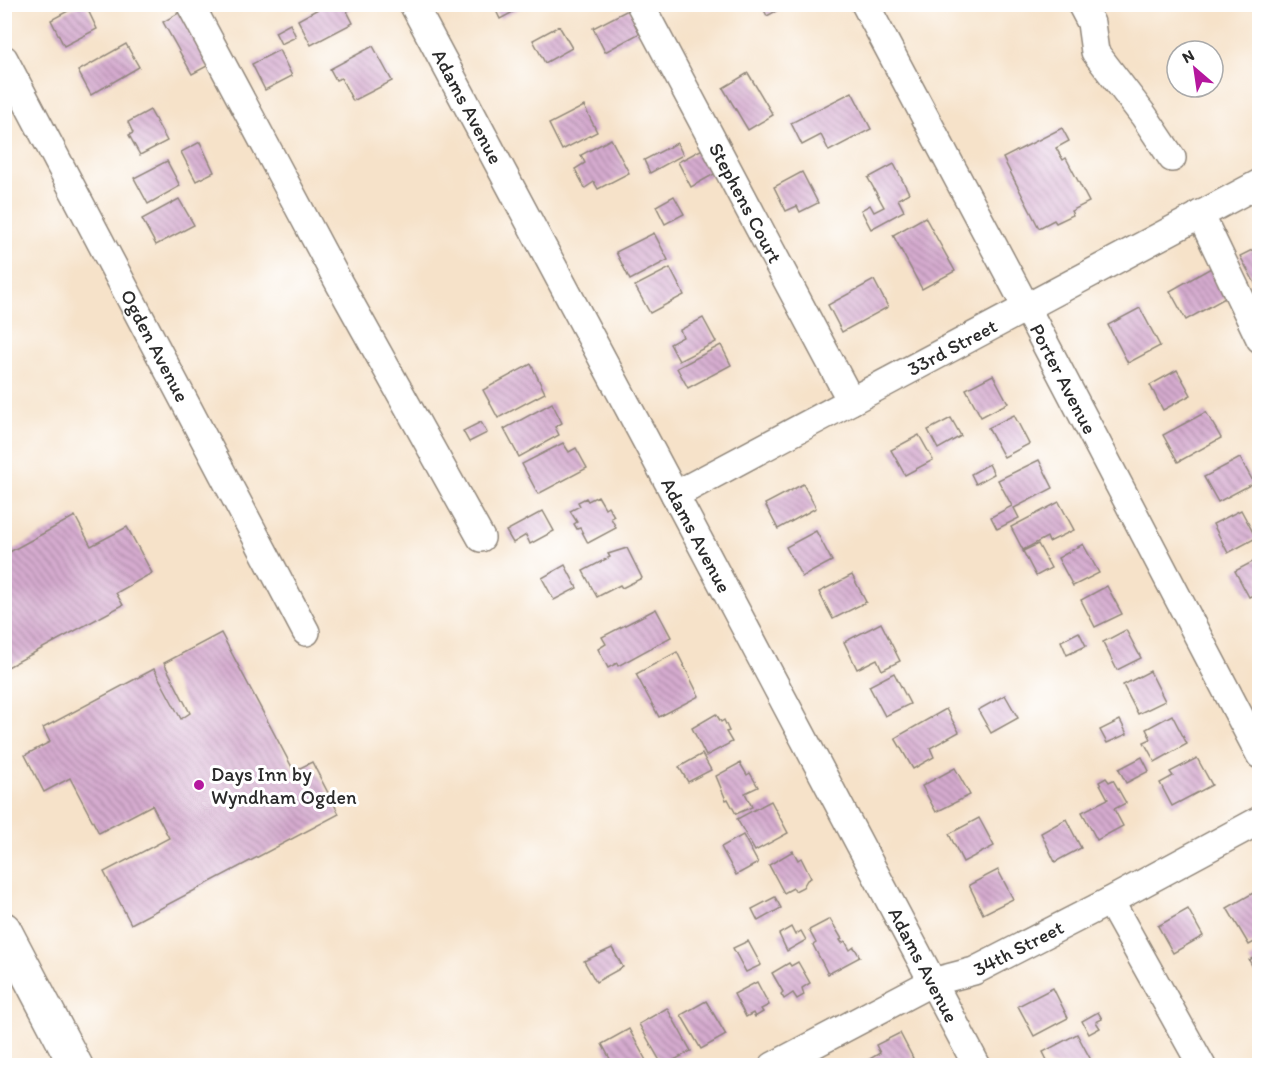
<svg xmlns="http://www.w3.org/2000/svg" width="1264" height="1070" viewBox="0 0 1264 1070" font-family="Itim,sans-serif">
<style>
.building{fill:url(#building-back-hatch)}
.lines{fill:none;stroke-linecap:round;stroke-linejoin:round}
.minor-casing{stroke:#90867a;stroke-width:30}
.major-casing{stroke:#90867a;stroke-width:36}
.minor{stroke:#fff;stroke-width:27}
.major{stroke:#fff;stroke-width:33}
.poi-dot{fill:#b5179e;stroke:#fff;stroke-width:2}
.labels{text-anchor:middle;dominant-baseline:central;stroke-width:6;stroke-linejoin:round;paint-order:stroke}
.street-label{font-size:20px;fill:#2b2b2b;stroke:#fff}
.poi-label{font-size:20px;fill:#2b2b2b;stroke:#fff;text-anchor:start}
</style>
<defs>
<pattern id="building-back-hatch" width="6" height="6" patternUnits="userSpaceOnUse" patternTransform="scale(1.5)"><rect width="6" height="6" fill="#d5abcf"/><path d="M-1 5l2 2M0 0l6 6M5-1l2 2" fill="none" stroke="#ad8ba8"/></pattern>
</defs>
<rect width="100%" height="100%" fill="#fff"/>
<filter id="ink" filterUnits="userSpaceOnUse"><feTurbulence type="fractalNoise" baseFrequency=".0167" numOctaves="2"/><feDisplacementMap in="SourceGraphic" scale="12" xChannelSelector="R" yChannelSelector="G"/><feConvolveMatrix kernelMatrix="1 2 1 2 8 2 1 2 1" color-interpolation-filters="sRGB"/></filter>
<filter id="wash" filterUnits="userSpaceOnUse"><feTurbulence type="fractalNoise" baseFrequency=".008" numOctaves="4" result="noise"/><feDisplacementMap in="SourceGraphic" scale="24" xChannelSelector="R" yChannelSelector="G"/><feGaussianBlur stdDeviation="1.35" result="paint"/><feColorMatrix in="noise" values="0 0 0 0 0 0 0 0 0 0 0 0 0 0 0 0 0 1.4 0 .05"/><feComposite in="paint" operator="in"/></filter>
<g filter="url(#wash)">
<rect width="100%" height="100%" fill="#f6e2c9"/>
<g id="blocks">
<g class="building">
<polygon points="81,4 85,4 97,29 64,46 51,20"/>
<polygon points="327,4 350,4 352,8 347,11 353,23 311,45 298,20"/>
<polygon points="493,4 528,4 500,19"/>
<polygon points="761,4 789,4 767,16"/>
<polygon points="630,9 642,32 605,52 593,28"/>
<polygon points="182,11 211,64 192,74 163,22"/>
<polygon points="290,24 296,37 281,44 275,32"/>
<polygon points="559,26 572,48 545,63 533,40"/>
<polygon points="126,44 139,67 91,95 78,71"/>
<polygon points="373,46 392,81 353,101 341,78 336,80 330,69"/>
<polygon points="279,50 292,76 265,90 252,64"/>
<polygon points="748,73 773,115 748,130 723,88"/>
<polygon points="852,92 871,129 829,151 821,135 802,145 791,123"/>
<polygon points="584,106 597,132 562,150 549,124"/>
<polygon points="150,110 167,141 140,155 129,135 133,133 128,122"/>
<polygon points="1062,128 1069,141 1056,148 1063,160 1066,158 1089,202 1071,211 1073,215 1056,223 1054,220 1039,228 1003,158"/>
<polygon points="611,139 629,173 598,189 594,182 585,188 575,169 585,163 581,155"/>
<polygon points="200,142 214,172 196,181 181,152"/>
<polygon points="677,143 683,155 650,173 644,160"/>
<polygon points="712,144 725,168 691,187 678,162"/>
<polygon points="167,161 180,186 148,204 134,178"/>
<polygon points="894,164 909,193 898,199 904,211 871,229 861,210 870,205 874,212 884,207 868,178"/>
<polygon points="802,172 818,203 800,212 797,206 786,211 774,187"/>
<polygon points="674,196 684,214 665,224 656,206"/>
<polygon points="179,199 194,225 156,245 142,219"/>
<polygon points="925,217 955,271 922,289 893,235"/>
<polygon points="654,233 668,260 630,280 616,252"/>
<polygon points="1260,246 1260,285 1257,287 1240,256"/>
<polygon points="670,268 684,295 650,313 635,286"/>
<polygon points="1211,268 1227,297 1186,320 1170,291"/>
<polygon points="874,280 888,307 842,332 828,305"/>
<polygon points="1140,308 1160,346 1128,363 1108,325"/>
<polygon points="703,318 716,342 679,361 670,344 683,337 680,330"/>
<polygon points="721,345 731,365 688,388 677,368"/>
<polygon points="531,364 545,393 498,418 483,390"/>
<polygon points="1177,370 1191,395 1163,410 1150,385"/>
<polygon points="993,375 1008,403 981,417 966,389"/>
<polygon points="552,403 562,423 555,427 559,435 519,457 504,429"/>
<polygon points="1206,412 1221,438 1178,462 1163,435"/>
<polygon points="1014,415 1029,444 1004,457 988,428"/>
<polygon points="951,418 961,436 938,449 928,430"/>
<polygon points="481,422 487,433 469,442 463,431"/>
<polygon points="919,435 933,460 905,475 891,450"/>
<polygon points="563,443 569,452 576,448 587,468 538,494 522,464"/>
<polygon points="1240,458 1254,483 1218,502 1204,477"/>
<polygon points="1039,460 1053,488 1014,508 1019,518 997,529 991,517 1012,506 998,480"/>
<polygon points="989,464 994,474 976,484 971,474"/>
<polygon points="803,484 816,508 778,529 765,504"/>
<polygon points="598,496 605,508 608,506 614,516 611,518 616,528 588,543 580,528 577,529 574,524 577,522 570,511 580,506 578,502 586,498 588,501"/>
<polygon points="1059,502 1074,530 1049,542 1047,537 1023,550 1011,527"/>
<polygon points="1241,510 1256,538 1228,553 1213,524"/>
<polygon points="543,511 554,531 530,544 526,535 513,543 506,531"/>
<polygon points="75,516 91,546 127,527 152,573 116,593 123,605 4,669 4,555"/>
<polygon points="816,531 832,561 802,577 786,547"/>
<polygon points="1038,544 1051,568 1036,576 1023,551"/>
<polygon points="1083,544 1099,573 1073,586 1058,558"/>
<polygon points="627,548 642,578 622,588 620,585 597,597 583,571 610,557 608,554"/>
<polygon points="1260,558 1260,592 1249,597 1235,571"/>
<polygon points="565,565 577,588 554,600 542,578"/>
<polygon points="852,575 866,602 833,619 819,592"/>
<polygon points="1107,586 1122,614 1095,627 1081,600"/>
<polygon points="656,609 671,637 618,666 617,663 608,668 598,649 606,644 602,637"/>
<polygon points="881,623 900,661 882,670 877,659 857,669 844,642"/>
<polygon points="1126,630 1141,658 1117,670 1103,642"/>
<polygon points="1079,632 1086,646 1067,655 1061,641"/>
<polygon points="221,633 294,771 312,762 339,814 131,924 104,872 169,838 152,805 99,833 70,778 44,792 25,755 50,742 43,728 154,669 181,719 190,713 164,663"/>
<polygon points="677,652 699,696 659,717 636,674"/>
<polygon points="1150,671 1165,701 1138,714 1123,685"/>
<polygon points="894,673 910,704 885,716 869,686"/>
<polygon points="1005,695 1018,718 991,733 978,710"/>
<polygon points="946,709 959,732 930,748 934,757 913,769 895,738"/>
<polygon points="716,714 721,722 724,720 729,731 726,732 732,742 706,756 692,728"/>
<polygon points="1172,715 1187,744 1155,762 1144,742 1151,739 1146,729"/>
<polygon points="1120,720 1127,734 1107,743 1100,730"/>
<polygon points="702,754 711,770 688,782 679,767"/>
<polygon points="1142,757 1149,771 1126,783 1119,769"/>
<polygon points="1197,758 1212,785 1172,806 1160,783 1173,776 1170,772"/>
<polygon points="740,763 747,775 750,773 758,787 745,793 752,807 736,814 728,799 726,800 716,776"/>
<polygon points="955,768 970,795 936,812 922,786"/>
<polygon points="1106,778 1109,782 1113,780 1126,803 1114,809 1123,826 1097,840 1082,812 1108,799 1099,782"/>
<polygon points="771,801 788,833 755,851 737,819"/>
<polygon points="979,818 994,846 963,862 949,834"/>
<polygon points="1066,819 1081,848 1055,862 1041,833"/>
<polygon points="743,835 758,863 736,875 721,847"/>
<polygon points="793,851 798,860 801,858 811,878 807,880 803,887 795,891 793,888 784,893 769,865"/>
<polygon points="998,870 1013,899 983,914 969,885"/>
<polygon points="1260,889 1260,914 1258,915 1260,918 1260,939 1249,945 1227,908"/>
<polygon points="775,897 781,908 758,921 752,909"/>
<polygon points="1188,909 1203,936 1173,953 1158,926"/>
<polygon points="830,919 842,939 840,940 842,943 845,941 850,950 854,947 860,957 828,974 813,945 816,943 809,930"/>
<polygon points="791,927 795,935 801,931 806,940 787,951 779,934"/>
<polygon points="748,941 761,965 746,972 733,948"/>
<polygon points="612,948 623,967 596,982 584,961"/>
<polygon points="1260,954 1260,980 1249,960"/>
<polygon points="798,962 810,983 802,988 804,995 797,999 793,993 784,999 781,994 783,992 772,973 789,963 791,966"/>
<polygon points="757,982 769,1005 761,1009 763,1012 755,1017 753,1013 746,1017 734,994"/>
<polygon points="1053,988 1068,1018 1034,1036 1018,1006"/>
<polygon points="706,1001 726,1035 701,1049 681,1015"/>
<polygon points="667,1008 691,1051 663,1066 639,1024"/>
<polygon points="1098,1012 1102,1019 1096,1022 1100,1028 1089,1034 1082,1021"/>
<polygon points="629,1029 649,1066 614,1066 602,1044"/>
<polygon points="900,1033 913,1058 899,1066 858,1066 880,1053 876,1045"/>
<polygon points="1077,1034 1092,1062 1084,1066 1050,1066 1043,1052"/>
</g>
</g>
</g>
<g filter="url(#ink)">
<use href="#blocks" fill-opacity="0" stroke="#90867a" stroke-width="1.5"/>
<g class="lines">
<g class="minor-casing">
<g id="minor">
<polyline points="190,4 339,283 481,538"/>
<path id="s1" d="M413 4 675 495 977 1066"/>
<path id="s2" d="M640 4 851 401"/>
<path id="s3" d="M865 4 1026 307 1260 755"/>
<polyline points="1081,4 1091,23 1095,52 1144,116 1172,158"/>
<path id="s4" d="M4 59 306 632"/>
<polyline points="1200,214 1260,339"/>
<path id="s5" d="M675 495 1260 183"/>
<polyline points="1110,901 1202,1066"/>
<path id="s6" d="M773 1066 932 982 974 971 1110 901 1260 820"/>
</g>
</g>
<g class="major-casing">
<polyline id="major" points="4,929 76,1066"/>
</g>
<use href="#minor" class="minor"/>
<use href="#major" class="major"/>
</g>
</g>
<circle class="poi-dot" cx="199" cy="785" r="6"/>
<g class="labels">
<g class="street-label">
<text stroke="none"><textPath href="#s1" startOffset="116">Adams Avenue</textPath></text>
<text stroke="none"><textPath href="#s2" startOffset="225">Stephens Court</textPath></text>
<text stroke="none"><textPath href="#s4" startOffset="324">Ogden Avenue</textPath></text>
<text stroke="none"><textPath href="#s5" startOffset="314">33rd Street</textPath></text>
<text stroke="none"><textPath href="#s3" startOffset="424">Porter Avenue</textPath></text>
<text stroke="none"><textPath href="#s1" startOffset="602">Adams Avenue</textPath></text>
<text stroke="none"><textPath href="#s6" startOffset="273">34th Street</textPath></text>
<text stroke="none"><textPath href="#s1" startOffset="1088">Adams Avenue</textPath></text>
</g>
<g class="poi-label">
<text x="211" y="774">Days Inn by<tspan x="211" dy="23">Wyndham Ogden</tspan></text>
</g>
</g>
<rect width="1264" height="1070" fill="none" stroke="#fff" stroke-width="24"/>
<g transform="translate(1195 69) rotate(331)"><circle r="28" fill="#ffffff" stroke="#aaaaaa" stroke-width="1.5"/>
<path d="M0-4.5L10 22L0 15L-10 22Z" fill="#b5179e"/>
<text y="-9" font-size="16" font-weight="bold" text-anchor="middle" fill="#2b2b2b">N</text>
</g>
</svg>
